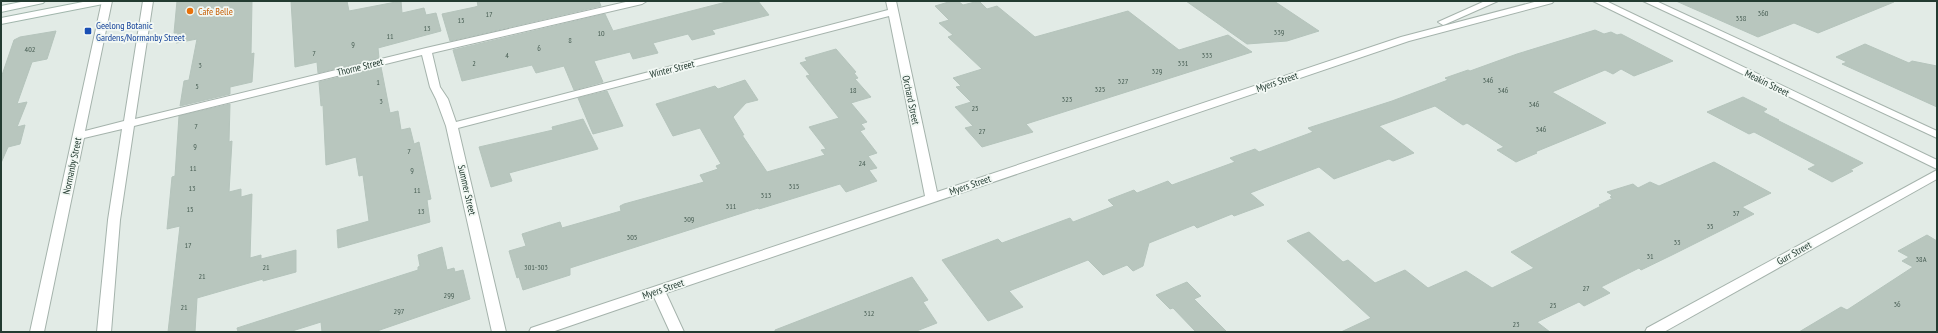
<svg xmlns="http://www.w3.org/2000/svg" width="1938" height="333" viewBox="0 0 1938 333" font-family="'PT Sans Narrow',sans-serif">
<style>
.building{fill:#b8c6be;stroke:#b5c4bc}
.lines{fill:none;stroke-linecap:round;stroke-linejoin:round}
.street-casing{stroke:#a5b3ac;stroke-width:2}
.secondary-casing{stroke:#a1b6ac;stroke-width:2}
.street{fill:#fff;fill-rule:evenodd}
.secondary{fill:#fff;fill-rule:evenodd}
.food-dot{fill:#e8710a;stroke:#f2f8f4;stroke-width:1.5}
.transit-dot{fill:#1a4fb4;stroke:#f2f8f4;stroke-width:1.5}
.labels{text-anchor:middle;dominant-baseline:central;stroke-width:3.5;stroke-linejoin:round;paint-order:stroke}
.number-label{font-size:8px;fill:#485e54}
.food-label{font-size:10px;fill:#c56008;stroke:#f2f8f4;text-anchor:start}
.transit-label{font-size:10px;fill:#164399;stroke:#f2f8f4;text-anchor:start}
.street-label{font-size:10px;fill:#233b31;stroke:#f2f8f4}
</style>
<rect width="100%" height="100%" fill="#e2ebe6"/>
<g class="building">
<polygon points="177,1 252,1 251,54 254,53 252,82 230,87 230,94 180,106 184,81 189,80 197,39 176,43 178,33 174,33"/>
<polygon points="291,1 347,1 349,11 401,1 402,13 424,8 426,15 436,13 441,31 378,48 379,58 318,73 317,62 295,67"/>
<polygon points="477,1 599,1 601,6 450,41 442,14 475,7 478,6"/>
<polygon points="730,1 758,1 769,15 712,30 715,34 692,40 688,34 653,43 658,53 633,59 630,52 594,61 603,82 574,90 564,66 536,73 532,65 462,81 453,50 605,14 613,31"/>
<polygon points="952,1 958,1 963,5 979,1 987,9 997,6 1035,37 1128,11 1179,50 1228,35 1252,52 1026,124 1033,132 982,147 965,128 973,126 955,107 971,102 956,87 961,86 953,78 982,69 948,37 953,35 939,23 949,20 935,6"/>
<polygon points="1186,1 1274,1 1319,31 1287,41 1247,44"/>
<polygon points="1676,1 1894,1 1894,2 1818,33 1794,23 1758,37"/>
<polygon points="1595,30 1604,34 1611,32 1617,35 1621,34 1673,61 1634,76 1621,69 1613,74 1605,70 1552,92 1606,123 1535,152 1537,153 1516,162 1497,150 1504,147 1467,123 1463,125 1435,106 1379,126 1414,153 1393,161 1389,159 1334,179 1319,167 1250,193 1264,205 1234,216 1232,214 1197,228 1194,225 1149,243 1143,266 1133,271 1127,265 1103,275 1088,260 1009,291 1023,307 988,321 942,260 998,239 1002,243 1070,218 1073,222 1114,206 1108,200 1134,190 1137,193 1168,181 1172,185 1235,162 1230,158 1255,149 1259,152 1313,132 1308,128 1392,101 1448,80 1445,78 1468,70 1470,71 1517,54"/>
<polygon points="56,31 47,59 32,62 17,104 27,102 17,127 25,125 20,144 8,147 1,163 1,78 14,40 20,37"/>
<polygon points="1865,44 1909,63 1912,61 1937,66 1937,107 1842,64 1847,62 1836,57"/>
<polygon points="836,49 856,72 854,73 858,78 855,79 871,97 851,103 867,122 861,124 865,129 860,131 877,153 868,156 877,168 869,170 877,181 846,192 840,184 759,209 758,208 570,268 570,275 523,290 519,277 517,278 509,251 526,246 522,234 560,222 562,228 621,211 620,206 624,204 704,182 700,175 718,169 716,166 721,164 700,128 673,136 656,104 715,86 718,89 745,80 758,100 746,103 733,117 744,135 742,135 767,172 825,155 821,150 826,149 809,127 839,118 806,76 810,75 800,63 807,61 805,58"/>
<polygon points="381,67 390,113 398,111 401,130 410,128 414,144 419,142 431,199 427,200 430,222 338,248 337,230 369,221 363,175 359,176 356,157 326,165 323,105 321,106 319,82"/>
<polygon points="607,91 623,126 593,134 578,98"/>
<polygon points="1743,97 1767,109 1763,112 1779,120 1777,120 1863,163 1850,170 1853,171 1832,182 1808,169 1816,165 1754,132 1749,134 1707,112"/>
<polygon points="230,104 229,142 232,141 229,192 241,189 241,197 252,194 250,258 261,255 261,259 296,250 296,272 263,281 263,279 197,298 195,332 168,332 180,226 167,229 172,177 175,176 179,116"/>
<polygon points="583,119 598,149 509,173 512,181 491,187 479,147 553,130 552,127"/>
<polygon points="1714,162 1771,193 1742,207 1754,214 1672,255 1641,270 1639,268 1601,287 1610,293 1584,306 1579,302 1537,322 1550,332 1341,332 1371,318 1287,241 1309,232 1343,262 1348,260 1375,283 1405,270 1428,288 1466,271 1492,288 1534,268 1511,252 1601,206 1599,205 1613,198 1610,197 1612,195 1607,192 1633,184 1638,188 1650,182 1659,186"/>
<polygon points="1927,235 1937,241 1937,332 1799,332 1841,307 1847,310 1913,267 1902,261 1909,257 1898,251"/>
<polygon points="442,247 447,270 454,268 455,272 463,270 470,299 374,332 322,332 321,322 289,332 238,332 237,328 418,270 418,267 420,266 418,255"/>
<polygon points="912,277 928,300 923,302 937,323 914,332 775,332 775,330"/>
<polygon points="1187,282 1201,296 1194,299 1227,332 1196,332 1173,308 1170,309 1156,295"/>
</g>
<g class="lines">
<g class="street-casing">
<g id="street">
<polygon points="102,1 112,1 85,131 124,121 143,1 153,1 135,119 426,48 630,1 647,1 642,4 432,53 440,87 448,99 456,122 888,10 886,1 896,1 937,192 1401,37 1538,1 1554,1 1552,3 1409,41 666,293 684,332 670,332 654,297 552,332 529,332 531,328 925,196 889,16 458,128 506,332 492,332 446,126 436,99 430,87 422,55 134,126 120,220 111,332 97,332 108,220 122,129 84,138 44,332 30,332"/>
<polygon points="1485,1 1498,1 1446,24 1443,25 1438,22"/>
<polygon points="1593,1 1606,1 1937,160 1937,169"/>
<polygon points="1643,1 1656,1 1937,131 1937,138"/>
<polygon points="1937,170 1937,179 1664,332 1645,332 1647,328"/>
</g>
</g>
<g class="secondary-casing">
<g id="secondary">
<polygon points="26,1 45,1 43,3 1,12 1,6"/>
<polygon points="88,1 108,1 103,4 1,24 1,18"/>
</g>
</g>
<use href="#street" class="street"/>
<use href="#secondary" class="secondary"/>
</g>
<circle class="food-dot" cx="190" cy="11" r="4"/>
<rect class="transit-dot" x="84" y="27" width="8" height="8" rx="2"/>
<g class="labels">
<g class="number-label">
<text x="1763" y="13">360</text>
<text x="489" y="14">17</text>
<text x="1741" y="18">358</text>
<text x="461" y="20">15</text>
<text x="427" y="28">13</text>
<text x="1279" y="32">339</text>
<text x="601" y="33">10</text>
<text x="390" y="36">11</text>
<text x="570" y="40">8</text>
<text x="353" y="44">9</text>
<text x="539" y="48">6</text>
<text x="30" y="49">402</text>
<text x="314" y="53">7</text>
<text x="507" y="55">4</text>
<text x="1207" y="55">333</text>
<text x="474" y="63">2</text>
<text x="1183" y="63">331</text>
<text x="200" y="65">3</text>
<text x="1157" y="71">329</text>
<text x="1488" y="80">346</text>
<text x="1123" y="81">327</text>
<text x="378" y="82">1</text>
<text x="197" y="86">5</text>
<text x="1100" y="89">325</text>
<text x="853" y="90">18</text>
<text x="1503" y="90">346</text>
<text x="1067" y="99">323</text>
<text x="381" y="101">3</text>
<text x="1534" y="104">346</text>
<text x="975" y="108">25</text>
<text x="196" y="126">7</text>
<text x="1541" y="129">346</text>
<text x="982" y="131">27</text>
<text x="195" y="146">9</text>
<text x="409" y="151">7</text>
<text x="862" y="163">24</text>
<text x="193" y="168">11</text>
<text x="412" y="170">9</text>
<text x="794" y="186">315</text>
<text x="192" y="188">13</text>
<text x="417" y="190">11</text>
<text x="766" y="195">313</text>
<text x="731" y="206">311</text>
<text x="190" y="209">15</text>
<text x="421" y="211">13</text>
<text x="1736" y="213">37</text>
<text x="689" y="219">309</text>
<text x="1710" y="226">35</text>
<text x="632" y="237">305</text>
<text x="1677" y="242">33</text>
<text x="188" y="245">17</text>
<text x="1650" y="256">31</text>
<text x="1921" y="259">38A</text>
<text x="266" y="267">21</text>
<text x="536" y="267">301-303</text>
<text x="202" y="276">21</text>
<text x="1586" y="288">27</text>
<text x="449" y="295">299</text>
<text x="1897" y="304">36</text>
<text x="1553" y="305">25</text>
<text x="184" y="307">21</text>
<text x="399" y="311">297</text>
<text x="869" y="313">312</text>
<text x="1516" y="324">23</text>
</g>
<g class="food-label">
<text x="198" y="11">Cafe Belle</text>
</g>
<g class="transit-label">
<text x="96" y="25">Geelong Botanic<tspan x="96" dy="12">Gardens/Normanby Street</tspan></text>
</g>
<g class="street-label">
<text transform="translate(360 67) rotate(-14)">Thorne Street</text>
<text transform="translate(672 69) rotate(-14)">Winter Street</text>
<text transform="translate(1277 82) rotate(-19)">Myers Street</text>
<text transform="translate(1767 83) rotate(26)">Meakin Street</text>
<text transform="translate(911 100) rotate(78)">Orchard Street</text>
<text transform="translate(72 166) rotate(-78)">Normanby Street</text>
<text transform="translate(970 185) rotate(-19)">Myers Street</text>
<text transform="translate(467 190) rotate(77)">Summer Street</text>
<text transform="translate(1794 253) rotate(-29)">Gurr Street</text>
<text transform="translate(663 289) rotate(-19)">Myers Street</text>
</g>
</g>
<rect width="1938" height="333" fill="none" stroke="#233b31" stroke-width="4"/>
</svg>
